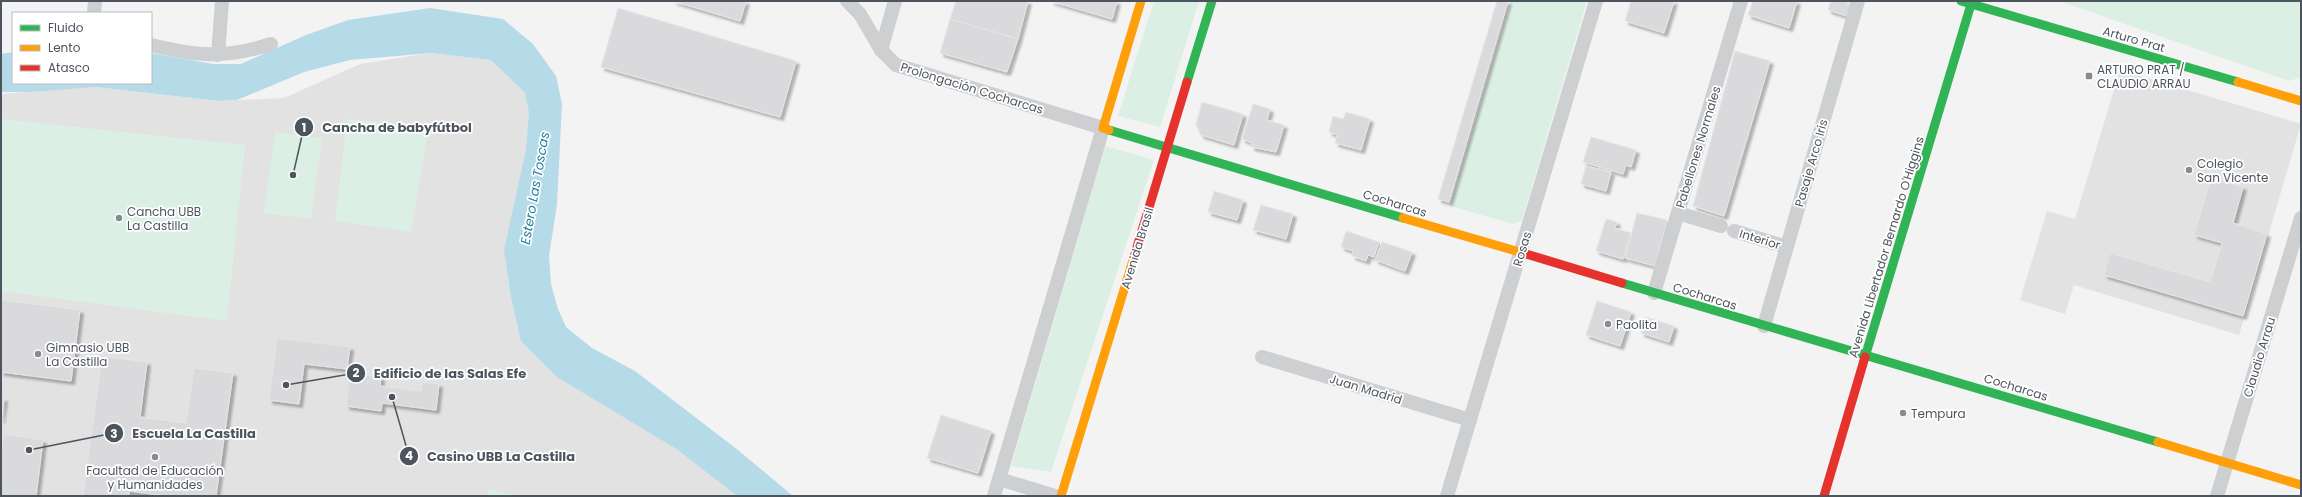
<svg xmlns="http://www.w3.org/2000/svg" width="2302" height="497" viewBox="0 0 2302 497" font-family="Poppins,sans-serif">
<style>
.education{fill:#e2e2e3}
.green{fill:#dcefe4}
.water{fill:#b5dae8}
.building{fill:#dadadc;stroke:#e5e5e6;filter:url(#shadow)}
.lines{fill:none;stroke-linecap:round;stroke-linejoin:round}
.street{stroke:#cdcfd1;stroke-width:14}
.fast{stroke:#30b455;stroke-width:9}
.slow{stroke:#ff9f0a;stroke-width:9}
.jam{stroke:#e5322d;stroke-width:9}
.poi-dot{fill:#878c92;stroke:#fff;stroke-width:1.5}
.labels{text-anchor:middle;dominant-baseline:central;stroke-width:3.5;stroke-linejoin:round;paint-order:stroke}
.street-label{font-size:12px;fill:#4c555e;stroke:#fff}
.poi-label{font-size:12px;fill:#4c555e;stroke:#fff;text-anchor:start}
.water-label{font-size:13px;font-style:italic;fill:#1f7e9e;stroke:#fff}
.leader{fill:none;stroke:#4c555e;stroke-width:1.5}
.callout-dot{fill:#4c555e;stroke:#fff;stroke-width:1.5}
.mark-label{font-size:12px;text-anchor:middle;font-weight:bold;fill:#fff}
.callout-label{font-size:13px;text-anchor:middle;font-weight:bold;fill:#4c555e;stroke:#fff;stroke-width:3.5;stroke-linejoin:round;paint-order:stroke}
</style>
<defs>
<filter id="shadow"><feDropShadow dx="3.5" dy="3.5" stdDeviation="1" flood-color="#0004"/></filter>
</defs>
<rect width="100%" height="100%" fill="#f4f3f3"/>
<g class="education">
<polygon points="431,53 491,60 525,93 534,135 511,297 675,448 737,496 1,496 1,94 96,87 219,101 284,98 360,64"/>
<polygon points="2120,70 2301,124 2239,335 2074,285 2065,314 2020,300 2047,211 2075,219"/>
</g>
<g class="green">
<polygon points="1154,1 1199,1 1160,127 1118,116"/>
<polygon points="1511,1 1587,1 1522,220 1514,224 1450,206"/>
<polygon points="2059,1 2301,1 2301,77 2289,81"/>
<polygon points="1,119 245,145 227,321 1,291"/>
<polygon points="347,119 429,127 411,232 335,221"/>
<polygon points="275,132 322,138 311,219 264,213"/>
<polygon points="1105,146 1154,160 1051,472 1011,466"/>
<polygon points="489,489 517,496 487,496"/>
</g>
<polygon class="water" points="430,8 503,19 533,44 556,76 562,104 557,204 549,256 551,284 558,309 566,327 592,348 635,371 738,450 793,496 737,496 675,448 557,377 521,341 511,297 504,250 526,150 529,113 525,93 491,60 431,53 350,60 304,72 237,100 219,101 96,87 31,92 1,92 1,54 13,52 13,83 151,83 151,53 213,64 241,64 306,35 348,20"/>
<g class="building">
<polygon points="673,1 746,1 740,21"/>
<polygon points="956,1 1028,1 1018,39 950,19"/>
<polygon points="1050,1 1117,1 1112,19"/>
<polygon points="1497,1 1508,1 1449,202 1438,199"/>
<polygon points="1631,1 1674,1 1664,33 1625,21"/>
<polygon points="1753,1 1797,1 1789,28 1748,15"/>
<polygon points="1831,1 1848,1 1847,4 1851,5 1847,16 1828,10"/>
<polygon points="618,8 796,61 780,117 601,67"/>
<polygon points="950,19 1018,39 1007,72 940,53"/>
<polygon points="1735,51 1770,61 1724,216 1693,206"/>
<polygon points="1202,102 1243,114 1234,145 1201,135 1196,125"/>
<polygon points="1253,104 1270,109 1267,120 1284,125 1276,152 1251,147 1252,143 1242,139"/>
<polygon points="1346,112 1370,119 1361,150 1335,143 1337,135 1329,132 1333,116 1343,119"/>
<polygon points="1591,137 1636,150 1631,167 1626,165 1623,174 1583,162"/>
<polygon points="1586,166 1611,172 1606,191 1581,184"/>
<polygon points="2211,178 2243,187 2233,223 2267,234 2243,316 2104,275 2110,253 2210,282 2222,243 2194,235"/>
<polygon points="1214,191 1243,200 1237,220 1208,212"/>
<polygon points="1261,205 1293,214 1286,239 1253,230"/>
<polygon points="1637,213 1667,220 1655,266 1625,258"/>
<polygon points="1606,219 1617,222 1615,228 1631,233 1623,259 1596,251"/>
<polygon points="1346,231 1379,242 1374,257 1368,255 1366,261 1352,256 1353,251 1341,247"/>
<polygon points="1382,242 1412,252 1405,271 1375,260"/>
<polygon points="1,300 80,310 71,381 1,372"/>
<polygon points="1597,301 1631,312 1620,346 1586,335"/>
<polygon points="1646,317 1674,326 1669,342 1641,333"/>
<polygon points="277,338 350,347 347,369 304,364 299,404 269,400"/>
<polygon points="102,356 147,362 140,417 186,423 194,368 233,373 216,496 167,496 129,491 129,496 83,496"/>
<polygon points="350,373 381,377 380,386 421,391 422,382 439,384 436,410 382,403 381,411 346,406"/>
<polygon points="1,398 4,398 1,420"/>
<polygon points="941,415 991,431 978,473 927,458"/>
<polygon points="4,434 43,440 36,496 1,496 1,454"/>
</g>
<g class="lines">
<g class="street">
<polyline points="847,1 860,14 881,50 896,65 1103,128 994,496"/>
<polyline points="94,13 95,1"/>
<path d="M151 45C197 56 225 59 271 44"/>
<polyline points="881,50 895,1"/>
<polyline points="218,55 222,1"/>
<polyline points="1678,213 1721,226"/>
<polyline points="1734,231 1787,247"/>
<polyline points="1654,293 1741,1"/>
<polyline points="1764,326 1858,1"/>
<polyline points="1262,357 1470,420"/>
<polyline points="999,479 1055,496"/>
<polyline points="1447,496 1596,1"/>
<polyline points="2217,496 2301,218"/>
</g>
<g class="fast">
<polyline points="1961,1 2238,82"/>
<polyline points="1187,82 1212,1"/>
<polyline points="1109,130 1403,218"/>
<polyline points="1622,283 2158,442"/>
<polyline points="1865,357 1972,1"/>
</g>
<g class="slow">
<polyline points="2238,82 2301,101"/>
<polyline points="1109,130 1103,128 1141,1"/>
<polyline points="1403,218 1523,253"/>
<polyline points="2158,442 2301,485"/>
<polyline points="1061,496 1134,257"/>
</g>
<g class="jam">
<polyline points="1523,253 1622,283"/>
<polyline points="1134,257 1187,82"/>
<polyline points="1824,496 1865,357"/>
</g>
</g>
<g class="poi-dot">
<rect x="2085" y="72" width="8" height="8" rx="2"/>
<circle cx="2189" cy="170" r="4"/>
<circle cx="119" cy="218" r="4"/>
<circle cx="1608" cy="324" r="4"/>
<circle cx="38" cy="354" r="4"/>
<circle cx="1903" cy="413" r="4"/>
<circle cx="155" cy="457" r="4"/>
</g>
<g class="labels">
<g class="street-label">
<text transform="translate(2134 39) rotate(16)">Arturo Prat</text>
<text transform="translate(972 88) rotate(17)">Prolongación Cocharcas</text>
<text transform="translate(1698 147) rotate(-73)">Pabellones Normales</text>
<text transform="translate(1811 163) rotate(-74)">Pasaje Arco Iris</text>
<text transform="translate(1395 203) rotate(17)">Cocharcas</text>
<text transform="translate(1760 239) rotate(17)">Interior</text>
<text transform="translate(1886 247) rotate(-73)">Avenida Libertador Bernardo O'Higgins</text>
<text transform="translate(1137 248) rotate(-73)">Avenida Brasil</text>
<text transform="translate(1522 249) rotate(-73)">Rosas</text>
<text transform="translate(1705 296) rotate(17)">Cocharcas</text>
<text transform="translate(2259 357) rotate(-73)">Claudio Arrau</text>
<text transform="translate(2016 387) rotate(17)">Cocharcas</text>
<text transform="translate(1366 389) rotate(17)">Juan Madrid</text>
</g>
<g class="poi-label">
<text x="2097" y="69">ARTURO PRAT /<tspan x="2097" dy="14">CLAUDIO ARRAU</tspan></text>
<text x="2197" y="163">Colegio<tspan x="2197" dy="14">San Vicente</tspan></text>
<text x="127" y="211">Cancha UBB<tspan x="127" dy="14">La Castilla</tspan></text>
<text x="1616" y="324">Paolita</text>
<text x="46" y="347">Gimnasio UBB<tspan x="46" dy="14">La Castilla</tspan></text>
<text x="1911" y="413">Tempura</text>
<text x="155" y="470" text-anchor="middle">Facultad de Educación<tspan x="155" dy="14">y Humanidades</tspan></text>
</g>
<g class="water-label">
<text transform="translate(535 188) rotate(-80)">Estero Las Toscas</text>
</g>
</g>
<path class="leader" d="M293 175L304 127M286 385L356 373M29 450L114 433M392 397L409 456"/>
<g class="callout-dot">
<circle cx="293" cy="175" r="4"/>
<circle cx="286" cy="385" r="4"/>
<circle cx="29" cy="450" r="4"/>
<circle cx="392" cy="397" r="4"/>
<circle cx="304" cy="127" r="10"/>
<circle cx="356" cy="373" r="10"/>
<circle cx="114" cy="433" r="10"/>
<circle cx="409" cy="456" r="10"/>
</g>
<g class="mark-label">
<text x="304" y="132">1</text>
<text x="356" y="377">2</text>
<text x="114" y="438">3</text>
<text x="409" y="460">4</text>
</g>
<g class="callout-label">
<text x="397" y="132">Cancha de babyfútbol</text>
<text x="450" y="378">Edificio de las Salas Efe</text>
<text x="194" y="438">Escuela La Castilla</text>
<text x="501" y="461">Casino UBB La Castilla</text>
</g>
<rect width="2302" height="497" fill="none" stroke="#4c555e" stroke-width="4"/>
<rect x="12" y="12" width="140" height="72" fill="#ffffff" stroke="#b7bbbf"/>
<rect x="20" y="25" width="20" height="6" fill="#30b455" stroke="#b7bbbf"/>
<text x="48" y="32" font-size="12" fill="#4c555e">Fluido</text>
<rect x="20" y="45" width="20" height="6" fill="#ff9f0a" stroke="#b7bbbf"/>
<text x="48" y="52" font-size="12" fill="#4c555e">Lento</text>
<rect x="20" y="65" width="20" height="6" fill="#e5322d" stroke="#b7bbbf"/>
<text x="48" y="72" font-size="12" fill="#4c555e">Atasco</text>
</svg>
